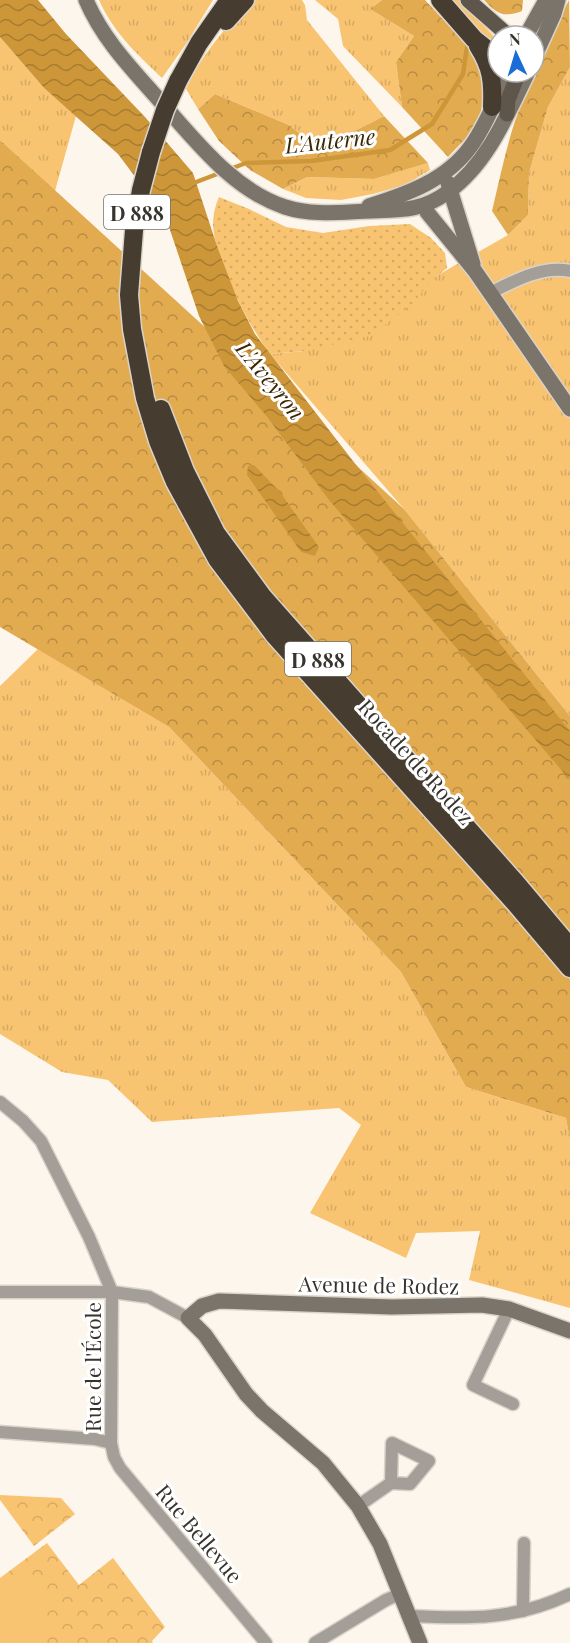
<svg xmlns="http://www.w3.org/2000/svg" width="570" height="1643" viewBox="0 0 570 1643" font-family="'Playfair Display',serif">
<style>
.grass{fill:url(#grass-tufts)}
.forest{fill:url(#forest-crowns)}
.park{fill:url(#park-crowns)}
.garden{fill:url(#garden-dots)}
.pitch{fill:#f9c471}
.water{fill:url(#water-waves)}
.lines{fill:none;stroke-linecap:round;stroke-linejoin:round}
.stream{stroke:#cd9739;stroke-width:4.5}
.street-casing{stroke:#d9d3ca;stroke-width:15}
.secondary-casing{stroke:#d9d3ca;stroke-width:18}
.primary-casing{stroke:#d9d3ca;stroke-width:18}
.highway-casing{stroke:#d9d3ca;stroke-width:21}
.street{stroke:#a39e97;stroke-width:12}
.secondary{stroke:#7b746a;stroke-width:15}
.primary{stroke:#5e564a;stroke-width:15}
.highway{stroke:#463d30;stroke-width:18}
.highway-bridge-casing{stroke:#d9d3ca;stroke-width:21;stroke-linecap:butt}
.highway-bridge{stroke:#463d30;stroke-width:18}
.labels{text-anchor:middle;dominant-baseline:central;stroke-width:6;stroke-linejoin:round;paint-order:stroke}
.shield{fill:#fff;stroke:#73706c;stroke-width:1.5}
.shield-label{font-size:20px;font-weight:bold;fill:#37332d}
.street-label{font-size:21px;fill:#37332d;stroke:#fff}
.water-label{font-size:22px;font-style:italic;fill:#3c2600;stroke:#fff}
</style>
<defs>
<pattern id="grass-tufts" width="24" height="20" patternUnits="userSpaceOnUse" patternTransform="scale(1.5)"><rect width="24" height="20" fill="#f9c471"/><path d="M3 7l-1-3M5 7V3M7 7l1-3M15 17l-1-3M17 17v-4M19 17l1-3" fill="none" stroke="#d6a962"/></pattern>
<pattern id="forest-crowns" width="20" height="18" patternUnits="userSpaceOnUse" patternTransform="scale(1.5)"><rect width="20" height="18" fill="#e2ab50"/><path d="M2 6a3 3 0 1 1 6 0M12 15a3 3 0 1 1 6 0" fill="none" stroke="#b88c43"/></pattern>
<pattern id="park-crowns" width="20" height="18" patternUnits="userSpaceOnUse" patternTransform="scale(1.5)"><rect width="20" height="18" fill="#f9c471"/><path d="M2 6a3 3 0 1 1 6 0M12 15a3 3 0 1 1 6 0" fill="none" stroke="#d6a962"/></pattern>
<pattern id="garden-dots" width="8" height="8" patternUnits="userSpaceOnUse" patternTransform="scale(1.5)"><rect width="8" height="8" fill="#f9c471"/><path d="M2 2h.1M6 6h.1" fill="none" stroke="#d6a962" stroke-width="1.8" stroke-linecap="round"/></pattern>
<pattern id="water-waves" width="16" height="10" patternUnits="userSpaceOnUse" patternTransform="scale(1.5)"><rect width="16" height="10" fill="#cd9739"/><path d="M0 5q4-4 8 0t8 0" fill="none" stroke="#a77c30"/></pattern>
</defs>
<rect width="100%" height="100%" fill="#fdf6ed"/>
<g class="grass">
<path d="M99 0H213L186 44 162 78C137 54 113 32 99 0Z"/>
<path d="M251 0H302L305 5 307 20 384 116 349 134 310 142 289 125 215 94 198 109 186 89C202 54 225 28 251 0Z"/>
<polygon points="315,0 382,0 370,9 414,36 396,62 402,107 343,46 338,19"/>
<polygon points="448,0 461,0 498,41 498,54"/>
<polygon points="0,37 44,88 76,116 55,191 0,140"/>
<polygon points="570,67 570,716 404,509 270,354 305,351 508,235 528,215 529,173 548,107"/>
<polygon points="428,163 430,170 405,185 373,194 341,200 306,198 283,189 307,177 374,179"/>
<polygon points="38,649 169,727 401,972 466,1087 566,1118 570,1141 570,1308 469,1280 480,1231 416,1233 406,1258 310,1213 361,1125 339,1108 152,1122 108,1080 62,1072 0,1034 0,686"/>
</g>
<g class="forest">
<polygon points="382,0 425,0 475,54 489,75 480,115 466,138 448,157 402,107 396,62 414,36 370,9"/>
<path d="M484 0H523L522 11C503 18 497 14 484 0Z"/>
<path d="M569 0 570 67 548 107 529 173 528 215 508 235 492 211C499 182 505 152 514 124 529 82 548 40 569 0Z"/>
<polygon points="215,94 289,125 310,142 349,134 384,116 428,163 374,179 307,177 283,189 250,170 219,141 198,109"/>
<polygon points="0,140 404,509 570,716 570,1141 566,1118 466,1087 401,972 169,727 0,627"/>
</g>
<g class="park">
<polygon points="0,1495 61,1498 75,1514 34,1546 0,1500"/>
<polygon points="47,1543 79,1585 113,1558 165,1627 152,1641 153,1643 0,1643 0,1578"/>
</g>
<path class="garden" d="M219 197 249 209 286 227 323 233 369 226 410 224 431 238 445 253 447 268 432 280 411 305 370 336 305 351 270 354C248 324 215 262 213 225 213 215 215 206 219 197Z"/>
<polygon class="pitch" points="27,1568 49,1592 58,1594 41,1607 55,1628 31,1643 0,1643 0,1587"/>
<g class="water">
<polygon points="0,0 38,0 66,34 145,117 193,173 218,249 238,301 255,334 353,461 570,731 570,780 329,500 268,418 224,366 199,316 166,218 118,154 44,88 0,37"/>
<polygon points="254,465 280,492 319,547 315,556 301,552 247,475 248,466"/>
</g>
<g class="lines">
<polyline class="stream" points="191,184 246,163 311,161 390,150 432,124 463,74 468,40"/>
<g class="street-casing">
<g id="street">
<path d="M490 293C514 281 543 265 570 271"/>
<polyline points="0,1102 23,1121 41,1141 89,1237 112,1292 111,1443 114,1457 120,1468 266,1643"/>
<polyline points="0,1292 112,1292 149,1297 188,1318"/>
<polyline points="509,1309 473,1385 513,1404"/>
<polyline points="0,1432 95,1439 111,1443"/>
<polyline points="358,1506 391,1483 392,1443 429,1461 410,1484 391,1483"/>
<polyline points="523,1611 524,1543"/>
<path d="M411 1616C469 1619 516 1620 570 1594"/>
<polyline points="315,1643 386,1600 400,1594"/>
</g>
</g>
<g class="secondary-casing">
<g id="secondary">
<path d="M86 0C103 40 133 70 161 102 196 141 233 190 285 207 313 216 341 212 371 211 402 210 422 211 448 192 488 163 507 115 528 72"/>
<polyline points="526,36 546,0"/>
<polyline points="534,58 554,14 558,0"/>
<polyline points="448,183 473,264"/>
<path d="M369 206C407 194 447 180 471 146 487 124 497 96 509 72"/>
<polyline points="426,206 427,212 475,271 570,409"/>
<polyline points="420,1643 380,1544 358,1506 323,1463 262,1411 246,1394 205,1335 188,1318 202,1306 219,1301 392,1307 482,1305 509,1309 570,1331"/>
</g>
</g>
<g class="primary-casing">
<g id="primary">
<polyline points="468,0 509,36"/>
<polyline points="507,114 508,100 519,72"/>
</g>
</g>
<g class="highway-casing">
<g id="highway">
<polyline points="440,0 474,39 498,58"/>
<polyline points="226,21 245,0"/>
<path d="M478 46C492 68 493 82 492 107"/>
<polyline points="178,81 199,43 229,0"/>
<polyline points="151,152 141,190 134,230 129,295 132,329 145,398 158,441 175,482 217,559 275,636 515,903 570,968"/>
<polyline points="161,409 185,471 216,533 263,597 517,884 570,947"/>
</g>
</g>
<use href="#street" class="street"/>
<use href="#secondary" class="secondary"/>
<use href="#primary" class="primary"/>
<use href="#highway" class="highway"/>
<g class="highway-bridge-casing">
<polyline id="highway-bridge" points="151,152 165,110 178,81"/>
</g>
<use href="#highway-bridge" class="highway-bridge"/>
</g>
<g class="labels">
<g class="shield">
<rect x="104" y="195" width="66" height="34" rx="4.5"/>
<rect x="285" y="642" width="66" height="34" rx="4.5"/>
</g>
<g class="shield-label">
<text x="137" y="212">D 888</text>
<text x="318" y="659">D 888</text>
</g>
<g class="street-label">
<text transform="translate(417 761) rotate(48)">Rocade de Rodez</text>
<text transform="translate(379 1284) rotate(1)">Avenue de Rodez</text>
<text transform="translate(92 1367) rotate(-90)">Rue de l'École</text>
<text transform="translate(200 1533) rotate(50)">Rue Bellevue</text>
</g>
<g class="water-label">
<text transform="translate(330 140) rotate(-6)">L'Auterne</text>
<text transform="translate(271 380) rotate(51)">L'Aveyron</text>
</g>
</g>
<g transform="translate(516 54) rotate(356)"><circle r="28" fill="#ffffff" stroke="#afadab" stroke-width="1.5"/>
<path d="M0-4.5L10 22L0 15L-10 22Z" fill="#1a6cd6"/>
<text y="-9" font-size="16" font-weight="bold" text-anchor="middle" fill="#37332d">N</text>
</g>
</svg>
